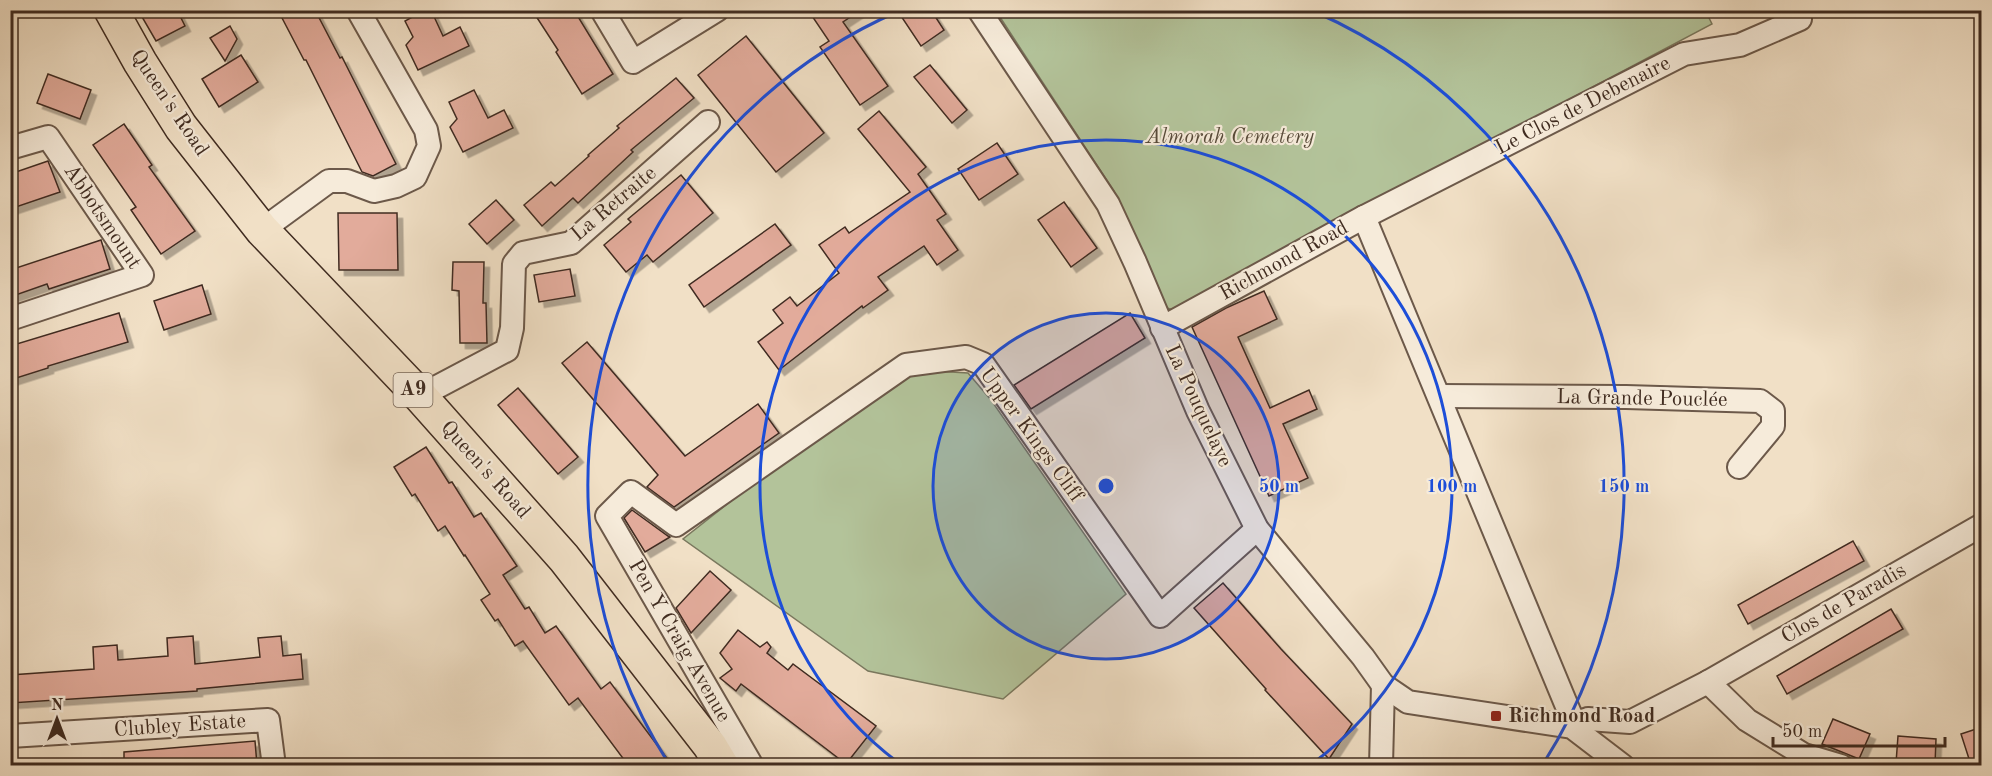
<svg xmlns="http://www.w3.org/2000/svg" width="1992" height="776" viewBox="0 0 1992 776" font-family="'Old Standard TT',serif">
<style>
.green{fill:#b3c39a;stroke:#7a785e;stroke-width:1.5}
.building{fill:#e2ab9b;stroke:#402c21;stroke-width:1.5;filter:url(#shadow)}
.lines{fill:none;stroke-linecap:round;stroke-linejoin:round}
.minor-casing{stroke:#6c594a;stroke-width:26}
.primary-casing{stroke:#402c21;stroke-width:36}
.minor{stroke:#f6ebda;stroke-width:22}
.primary{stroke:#f1e0c6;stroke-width:33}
.ring{fill:none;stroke:#1d4ed8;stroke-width:3}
.poi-dot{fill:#8f2418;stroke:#f6ebda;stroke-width:2}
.labels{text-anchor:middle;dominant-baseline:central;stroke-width:4.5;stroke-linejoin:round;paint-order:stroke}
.shield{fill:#f6ebda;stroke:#776558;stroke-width:1.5}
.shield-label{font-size:20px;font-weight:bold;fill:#402c21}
.street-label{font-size:21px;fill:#402c21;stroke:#f6ebda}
.park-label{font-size:21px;font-style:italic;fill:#574a39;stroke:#f6ebda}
.poi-label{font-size:21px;font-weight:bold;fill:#402c21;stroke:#f6ebda;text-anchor:start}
.centre{fill:#1d4ed8;stroke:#f6ebda;stroke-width:3}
.ring-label{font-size:18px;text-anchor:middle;font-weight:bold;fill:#1d4ed8;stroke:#f6ebda;stroke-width:4.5;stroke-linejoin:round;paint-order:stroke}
</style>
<defs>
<filter id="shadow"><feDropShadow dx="5.5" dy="5.5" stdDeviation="0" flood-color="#0004"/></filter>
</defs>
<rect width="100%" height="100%" fill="#f1e0c6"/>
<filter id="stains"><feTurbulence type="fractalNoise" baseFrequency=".00333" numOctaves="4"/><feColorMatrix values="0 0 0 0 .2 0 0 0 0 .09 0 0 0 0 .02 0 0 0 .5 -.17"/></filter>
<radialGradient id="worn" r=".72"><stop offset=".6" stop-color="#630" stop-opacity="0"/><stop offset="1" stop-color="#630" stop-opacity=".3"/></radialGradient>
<g class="green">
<polygon points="1705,10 1712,24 1356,212 1176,311 1167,308 1114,191 996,11"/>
<polygon points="934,371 968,373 991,400 1126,594 1003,699 868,671 683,539 760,478 904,378"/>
</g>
<g class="building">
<polygon points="138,10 177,10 185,26 156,41"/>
<polygon points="290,10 315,10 340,58 342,57 396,164 373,176 362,172 306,60 304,60 281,16"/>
<polygon points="425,10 431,10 443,36 460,27 469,46 418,70 406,45 413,37 405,21"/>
<polygon points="532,10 574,10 613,74 582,94 556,52 558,50"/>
<polygon points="808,10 861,10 843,22 888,86 860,105 820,47 829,41"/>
<polygon points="897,10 931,10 944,30 921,46"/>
<polygon points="230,26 237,39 225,61 210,38"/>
<polygon points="746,36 824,133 776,172 698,75"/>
<polygon points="241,55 258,82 219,107 202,79"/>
<polygon points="930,65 967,110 952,123 914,77"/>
<polygon points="48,74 91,90 80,119 37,103"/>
<polygon points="676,78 694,98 631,150 633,152 578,203 573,198 542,226 524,205 551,182 555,186 589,156 588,155 619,128 617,126"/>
<polygon points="474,90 488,118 504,110 513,128 463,152 450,127 457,119 449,102"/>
<polygon points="879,111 926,167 918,174 946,214 937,220 958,250 937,265 924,246 878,277 888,290 863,308 862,306 779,370 758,342 783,323 773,310 790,297 797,306 839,273 819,245 845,227 849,233 910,192 858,129"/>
<polygon points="124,124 152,165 149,167 195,231 161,254 131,210 136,207 93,145"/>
<polygon points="997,143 1018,174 979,200 958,169"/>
<polygon points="48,161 60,192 10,209 10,174"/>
<polygon points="681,175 713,213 653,262 647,255 626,272 604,245 631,222 628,219"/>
<polygon points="496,200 514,220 487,244 469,224"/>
<polygon points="1064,202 1097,248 1071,267 1038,220"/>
<polygon points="338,213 397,213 398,270 339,270"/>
<polygon points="775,224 791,245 704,307 689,285"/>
<polygon points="101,240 110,269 49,289 47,284 10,297 10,270"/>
<polygon points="453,262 484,262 483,303 486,303 487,343 460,343 459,291 452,290"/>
<polygon points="570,269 575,296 539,302 534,275"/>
<polygon points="202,285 211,314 164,330 154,301"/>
<polygon points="1264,291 1277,319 1238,337 1270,408 1309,390 1317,409 1283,424 1308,478 1269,496 1192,327 1226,308"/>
<polygon points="119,313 128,342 48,366 48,368 10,380 10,346"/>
<polygon points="1130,313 1145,338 1031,409 1014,385"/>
<polygon points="587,342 685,456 758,404 779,433 674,507 647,487 658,475 562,363"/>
<polygon points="518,388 578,457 558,474 498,405"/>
<polygon points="426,447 449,483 452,482 474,517 481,513 517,566 503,575 525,609 529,607 545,633 556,626 601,689 610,682 672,765 628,765 578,698 569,705 523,641 515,646 498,619 495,621 481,600 490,594 465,555 464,556 445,526 438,531 415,494 412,496 394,467"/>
<polygon points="632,510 668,536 670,537 645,552 624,518"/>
<polygon points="1853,541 1864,561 1748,624 1738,605"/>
<polygon points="710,571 731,590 691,633 676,608"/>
<polygon points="1223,583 1281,649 1352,724 1329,759 1265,690 1266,689 1194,608"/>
<polygon points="1891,609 1903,629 1787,694 1777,676"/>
<polygon points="738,630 760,647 767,642 771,647 767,653 788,670 793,664 876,726 846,764 741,684 736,691 720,678 732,669 720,653"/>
<polygon points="193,636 195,664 260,657 258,638 281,636 283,656 301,654 303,679 197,689 197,691 10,703 10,675 94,669 93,647 117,645 118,660 168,656 167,638"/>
<polygon points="1833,719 1870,734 1859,759 1822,744"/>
<polygon points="1982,727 1982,765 1971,765 1961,734"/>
<polygon points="1898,736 1936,739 1935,765 1896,763"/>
<polygon points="255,741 257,765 124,765 124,752"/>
</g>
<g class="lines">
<g class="minor-casing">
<g id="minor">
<polyline points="602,10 633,62 717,10"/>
<polyline points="979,10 1108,204 1135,262 1198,411 1257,529 1363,657 1383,685 1408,702 1572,727 1623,766"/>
<polyline points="10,148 48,137 142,275 10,319"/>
<polyline points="1364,217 1684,54 1740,45 1800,19 1797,10"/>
<polyline points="262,230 329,181 347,181 374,191 396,186 415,177 429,146 426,130 358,10"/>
<polyline points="1162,328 1364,217 1571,716 1572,727 1588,719 1630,722 1708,682 1982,525"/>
<polyline points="420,396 507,350 512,328 514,264 523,253 571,243 708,122"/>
<polyline points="1439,396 1626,397 1760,401 1773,411 1773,426 1739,467"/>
<polyline points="1708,682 1747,720 1804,755 1841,766"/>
<polyline points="10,736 268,720 274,766"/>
<polyline points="752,766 607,516 631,492 676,525 906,365 966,357 983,364 1160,616 1257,529"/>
<polyline points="1381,766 1383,685"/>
</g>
</g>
<g class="primary-casing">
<polyline id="primary" points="111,10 140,62 181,127 262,230 420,396 564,558 710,746 722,766"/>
</g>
<use href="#minor" class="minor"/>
<use href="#primary" class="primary"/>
</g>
<circle cx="1106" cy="486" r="173" fill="#1d4ed8" fill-opacity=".12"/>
<g class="ring">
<circle cx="1106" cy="486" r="173"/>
<path d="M900 764A346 346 0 1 1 1312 764"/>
<path d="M669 764A518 518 0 0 1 899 11M1313 11A518 518 0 0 1 1543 764"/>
</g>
<rect class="poi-dot" x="1490" y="710" width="12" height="12" rx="3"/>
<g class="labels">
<rect class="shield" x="393.5" y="373" width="39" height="34" rx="4.5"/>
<g class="shield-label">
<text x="413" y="390">A9</text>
</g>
<g class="street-label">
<text transform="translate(169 103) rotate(56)">Queen's Road</text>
<text transform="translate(1583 106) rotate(-27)">Le Clos de Debenaire</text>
<text transform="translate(614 204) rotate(-40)">La Retraite</text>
<text transform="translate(102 217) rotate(56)">Abbotsmount</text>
<text transform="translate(1284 261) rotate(-29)">Richmond Road</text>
<text transform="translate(1642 399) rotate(1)">La Grande Pouclée</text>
<text transform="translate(1198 406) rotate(65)">La Pouquelaye</text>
<text transform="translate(1031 435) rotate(54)">Upper Kings Cliff</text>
<text transform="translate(485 470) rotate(48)">Queen's Road</text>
<text transform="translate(1844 604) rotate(-30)">Clos de Paradis</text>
<text transform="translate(679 641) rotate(60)">Pen Y Craig Avenue</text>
<text transform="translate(180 726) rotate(-4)">Clubley Estate</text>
</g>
<g class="park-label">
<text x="1230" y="137">Almorah Cemetery</text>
</g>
<g class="poi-label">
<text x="1508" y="716">Richmond Road</text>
</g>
</g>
<circle cx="1106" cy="486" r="9" class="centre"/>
<g class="ring-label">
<text x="1279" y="492">50 m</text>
<text x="1452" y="492">100 m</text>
<text x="1624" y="492">150 m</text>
</g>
<rect width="1992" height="776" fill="none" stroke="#f1e0c6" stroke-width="36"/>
<rect x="12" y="12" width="1968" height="752" fill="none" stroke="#402c21" stroke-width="3"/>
<rect x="18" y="18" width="1956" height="740" fill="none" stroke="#402c21" stroke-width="1.5"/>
<g transform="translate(57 719)" stroke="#f6ebda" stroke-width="4.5" paint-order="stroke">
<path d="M0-4.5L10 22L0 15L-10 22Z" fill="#402c21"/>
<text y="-9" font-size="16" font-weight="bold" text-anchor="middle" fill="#402c21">N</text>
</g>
<path d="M1773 737v9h172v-9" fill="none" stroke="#402c21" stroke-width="3"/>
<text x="1782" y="737" font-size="18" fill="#402c21" stroke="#f6ebda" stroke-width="4.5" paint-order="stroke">50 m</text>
<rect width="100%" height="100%" filter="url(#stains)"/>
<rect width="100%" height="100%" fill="url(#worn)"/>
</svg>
